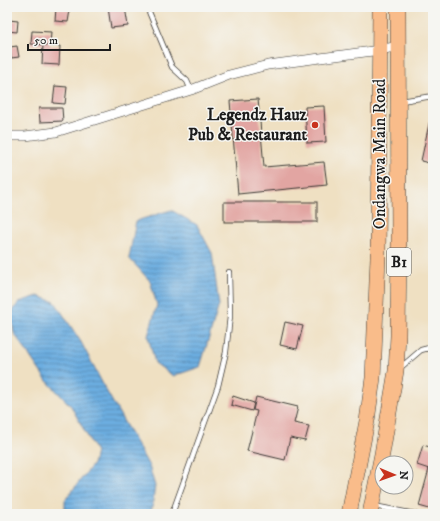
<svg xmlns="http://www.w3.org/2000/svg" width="440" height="521" viewBox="0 0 440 521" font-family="'IM FELL DW Pica',serif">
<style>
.water{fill:url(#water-rules);stroke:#44647e}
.building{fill:#e2a5a2}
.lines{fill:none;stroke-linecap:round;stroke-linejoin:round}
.lane-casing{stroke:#3c3935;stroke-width:6}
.street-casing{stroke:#3c3935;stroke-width:10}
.primary-casing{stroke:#3c3935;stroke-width:16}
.lane{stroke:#fff;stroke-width:4.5}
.street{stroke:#fff;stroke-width:9}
.primary{stroke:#f9bc8a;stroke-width:15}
.poi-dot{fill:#c8321e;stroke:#f6f6f2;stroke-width:1.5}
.labels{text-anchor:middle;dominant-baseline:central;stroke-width:3;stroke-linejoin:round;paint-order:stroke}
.shield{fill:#f6f6f2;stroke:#5d5d5c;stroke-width:1}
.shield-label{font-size:16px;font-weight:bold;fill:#1c1c1c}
.poi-label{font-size:17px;font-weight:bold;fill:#1c1c1c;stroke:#f6f6f2;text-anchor:end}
.street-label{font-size:17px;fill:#1c1c1c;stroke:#f6f6f2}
</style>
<defs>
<pattern id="water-rules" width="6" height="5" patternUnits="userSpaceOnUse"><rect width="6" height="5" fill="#6cade0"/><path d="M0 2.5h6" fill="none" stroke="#588cb5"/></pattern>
</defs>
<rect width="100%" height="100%" fill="#f6f6f2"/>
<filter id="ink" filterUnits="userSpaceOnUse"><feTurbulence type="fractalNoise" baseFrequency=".025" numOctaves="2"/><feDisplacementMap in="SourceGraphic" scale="8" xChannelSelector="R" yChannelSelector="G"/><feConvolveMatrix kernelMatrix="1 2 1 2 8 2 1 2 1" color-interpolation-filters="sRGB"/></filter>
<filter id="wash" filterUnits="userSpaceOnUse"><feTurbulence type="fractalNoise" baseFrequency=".012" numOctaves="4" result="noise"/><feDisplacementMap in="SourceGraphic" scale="16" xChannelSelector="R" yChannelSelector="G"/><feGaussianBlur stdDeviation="0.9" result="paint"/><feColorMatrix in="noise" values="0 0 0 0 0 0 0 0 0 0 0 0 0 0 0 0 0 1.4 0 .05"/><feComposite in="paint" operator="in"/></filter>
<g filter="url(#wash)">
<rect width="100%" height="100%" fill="#efe0c2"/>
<g class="water">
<polygon points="171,210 197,225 212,253 219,305 200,367 173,376 155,363 148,336 157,305 150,281 129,258 136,221"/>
<polygon points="38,296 55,302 81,342 107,392 149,466 155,486 151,514 65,514 65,500 93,464 96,452 71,406 46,380 14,333 11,314 19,302"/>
</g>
<g id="blocks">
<g class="building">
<polygon points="108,7 125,7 128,26 111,28"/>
<polygon points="56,8 70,10 68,22 55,21"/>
<polygon points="9,20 18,21 17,32 8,31"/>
<polygon points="32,31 51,32 50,46 60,46 59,65 42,64 43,45 47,45 31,44"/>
<polygon points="17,46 19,57 11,58 10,47"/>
<polygon points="55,86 67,87 65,104 53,103"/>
<polygon points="258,99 264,167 324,162 327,185 238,194 230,101"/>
<polygon points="324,106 326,142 307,143 305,107"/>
<polygon points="39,108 62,108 63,121 40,122"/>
<polygon points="432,110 433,110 433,164 421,161"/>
<rect x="224" y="202" width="93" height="20"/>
<polygon points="285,322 303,326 297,349 280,345"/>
<polygon points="233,396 254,403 252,411 231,405"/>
<polygon points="256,397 298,407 294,423 309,426 305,441 290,438 285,460 247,451 257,411 253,410"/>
<polygon points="423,445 433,448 433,510 419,506 429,469 417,465"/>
</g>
</g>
</g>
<g filter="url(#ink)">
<use href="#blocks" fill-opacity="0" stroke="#3c3935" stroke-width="1"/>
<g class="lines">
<g class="lane-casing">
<g id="lane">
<polyline points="147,7 172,67 187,81 191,90"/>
<polyline points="401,101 433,96"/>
<polyline points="400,368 421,350 433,347"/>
<polyline points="374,506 415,514"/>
<polyline points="172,514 218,386 226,352 230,316 229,272"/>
</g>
</g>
<g class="street-casing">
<polyline id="street" points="7,136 25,136 56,132 191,90 229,75 268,65 380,50 398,46"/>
</g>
<g class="primary-casing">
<g id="primary">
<polyline points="349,514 367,421 373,378 378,257 380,7"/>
<polyline points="370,514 382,454 396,371 398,336 399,241 398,7"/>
</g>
</g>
<use href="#lane" class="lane"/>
<use href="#street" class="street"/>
<use href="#primary" class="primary"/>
</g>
</g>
<circle class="poi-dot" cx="315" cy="125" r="4"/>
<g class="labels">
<rect class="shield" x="387" y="248" width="24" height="28" rx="3"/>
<g class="shield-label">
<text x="399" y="262">B1</text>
</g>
<g class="poi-label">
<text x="307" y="115">Legendz Hauz<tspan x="307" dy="20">Pub &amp; Restaurant</tspan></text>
</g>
<g class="street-label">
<text transform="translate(380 154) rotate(-90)">Ondangwa Main Road</text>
</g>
</g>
<rect width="440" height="521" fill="none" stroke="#f6f6f2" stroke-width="24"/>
<g transform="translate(394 475) rotate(92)"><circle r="19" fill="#f6f6f2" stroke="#9f9f9c"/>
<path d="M0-3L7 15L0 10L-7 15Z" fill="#c8321e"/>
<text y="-6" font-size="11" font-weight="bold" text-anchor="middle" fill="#1c1c1c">N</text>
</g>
<path d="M28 44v6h82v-6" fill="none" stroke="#1c1c1c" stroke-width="2"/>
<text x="34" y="44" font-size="12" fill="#1c1c1c" stroke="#f6f6f2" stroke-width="3" paint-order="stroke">50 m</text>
</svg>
